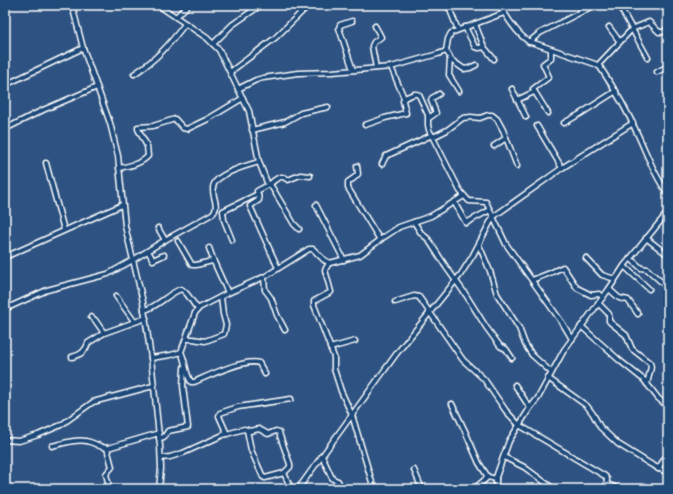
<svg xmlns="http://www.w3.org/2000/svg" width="673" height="494" viewBox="0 0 673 494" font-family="Dekko,sans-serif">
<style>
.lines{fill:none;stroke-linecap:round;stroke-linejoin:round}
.minor-casing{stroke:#fff;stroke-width:7}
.minor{stroke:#1f4a7a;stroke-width:4}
</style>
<rect width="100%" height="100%" fill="#2e5281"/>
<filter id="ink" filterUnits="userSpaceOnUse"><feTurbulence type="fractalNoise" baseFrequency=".025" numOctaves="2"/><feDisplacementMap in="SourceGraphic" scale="8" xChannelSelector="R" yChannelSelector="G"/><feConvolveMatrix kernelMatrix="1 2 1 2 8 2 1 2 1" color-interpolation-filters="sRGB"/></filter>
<g filter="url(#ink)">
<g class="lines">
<g class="minor-casing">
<g id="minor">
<path d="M158 5 207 38 219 50 249 111 259 162C248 165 219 173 214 184 209 194 222 206 212 214L165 240 133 260 143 302 151 358 160 446 161 468 159 489"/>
<polyline points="448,5 458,30"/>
<path d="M500 5C507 18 516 33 528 41L595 64 600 67C614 88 627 110 637 133 647 154 654 175 668 194"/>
<polyline points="176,17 188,5"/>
<polyline points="352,21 340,25 339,28 353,70"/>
<polyline points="475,24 484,47"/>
<polyline points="375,26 381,37 374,42 372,46 376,68"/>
<polyline points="465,27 475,47 479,48 484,47 494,59"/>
<polyline points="609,27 620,42"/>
<polyline points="529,42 540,33 593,6"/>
<polyline points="213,44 232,25 261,5"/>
<polyline points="446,51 449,55 451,60 464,69 470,68 476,65"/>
<polyline points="450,58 449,75 459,91"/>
<polyline points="648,58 632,29 649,22 659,32 663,32 668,29"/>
<polyline points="598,65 632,29 619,5"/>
<polyline points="391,67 404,98 414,94 417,94 419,95 428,115 428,125 429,130 460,191 469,201 486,202 506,244 563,324 572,339"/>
<polyline points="230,72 275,38 309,5"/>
<polyline points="657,72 668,66"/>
<path d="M134 74C157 59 169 45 185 24"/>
<polyline points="5,85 83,48"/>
<polyline points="238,89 256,80 263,78 298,73 332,72 391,67 438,54 446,51 448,39 451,33 504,13"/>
<polyline points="512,89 526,117"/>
<polyline points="517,100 534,92"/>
<polyline points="548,113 533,89 549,77 543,64 551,58 551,50"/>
<polyline points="429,118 436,113 431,100 432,98 439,94"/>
<polyline points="564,123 580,114 616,91"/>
<polyline points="365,125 385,118 406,113 403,101 404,98"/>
<polyline points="537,126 562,168"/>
<polyline points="5,129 43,110 97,87"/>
<polyline points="252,130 285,122 301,113 328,107"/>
<polyline points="433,137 447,130 463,118 471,117 480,118 488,115 492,115 497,119 503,130 517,166"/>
<polyline points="494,146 506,138"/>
<polyline points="259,162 268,185 257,191 259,200 250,206 278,268"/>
<polyline points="46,163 64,230"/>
<polyline points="382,164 386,156 432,135"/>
<polyline points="357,166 358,174 354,178 348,182 348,188 380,240"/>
<path d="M119 168C129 166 141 164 148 156L147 146 138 129V127L153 126 175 119 183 128 187 129 208 119 243 98"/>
<path d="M270 184C277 178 281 174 288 180L300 175 310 176"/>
<polyline points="268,185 270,184 294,224 299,229"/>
<polyline points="454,202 466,223 490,210"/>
<polyline points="316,205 344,260"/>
<polyline points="414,222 421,233 428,239 446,267 466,295 486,327 500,346 506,349 512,358"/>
<polyline points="158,228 165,240"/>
<polyline points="646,238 668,255"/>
<polyline points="232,240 224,220 223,211 258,194"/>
<polyline points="178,241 192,265 196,265 212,261 214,262 228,293"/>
<polyline points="479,245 490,271 497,294 519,328 525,344 532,355 551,372"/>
<polyline points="209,248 214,262"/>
<polyline points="148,251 153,260 164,255"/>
<polyline points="5,257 122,205"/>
<polyline points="586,258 602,275 615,279"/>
<polyline points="630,258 641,268 647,269 668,288"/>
<polyline points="329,263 325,270 331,292 314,301 314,305 334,357 334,369 341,391 352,415 374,489"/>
<polyline points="624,266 649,289"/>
<polyline points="264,277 265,290 271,298 277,315 285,330"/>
<polyline points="532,280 550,273 563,267 577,288 591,295 599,294 603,297"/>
<polyline points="609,289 619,298 628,300 638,314"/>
<polyline points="116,296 134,321"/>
<polyline points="395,302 414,296 419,297 463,360 484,379 506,411 519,425 605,476 607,479 606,489"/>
<polyline points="598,303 609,314 609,321 611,323 626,335 632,349 650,363 651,367 647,384"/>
<polyline points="5,309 47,290 108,274 133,260 125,226 118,156 110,123 83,48 72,5"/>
<path d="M144 310C156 308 169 293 181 289 188 292 192 303 198 309"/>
<polyline points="91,317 95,320 104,333"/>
<polyline points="581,326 619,360 644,380 658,398 668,407"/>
<polyline points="186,339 193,339 205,341 224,334 226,325 223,314 221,297"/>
<polyline points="330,348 355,341"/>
<path d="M181 352C186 362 185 373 191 382H194C208 376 245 358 259 363L265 374"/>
<path d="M72 357C81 355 86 351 88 343L104 333 146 318"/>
<polyline points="151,358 171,355 181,352 195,313 199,308 228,293 266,276 309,249 313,249 324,260 330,263 360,255 384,237 399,227 431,216 464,196"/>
<polyline points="548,378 587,406 593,414 600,427 618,444 652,465 668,473"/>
<polyline points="515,385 530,408"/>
<polyline points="452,404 465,431 479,463 488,477"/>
<polyline points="247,430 251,450 263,477 265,478 284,473"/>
<polyline points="227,434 219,416 220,413 238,407 291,399"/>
<polyline points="159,438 164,437 168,431 188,427 183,386 184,368"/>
<polyline points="5,440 19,441 38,435 61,425 93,402 153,386"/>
<path d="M52 446C64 443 78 438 90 442 97 444 101 448 108 448L159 433"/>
<polyline points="322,456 331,476 333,479 338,481 341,489"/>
<polyline points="504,457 524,467 554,489"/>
<polyline points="161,458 170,457 183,453 223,435 244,429 250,431 259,429 268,434 276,431 279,432 280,436 290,464 290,467 284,473 291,489"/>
<polyline points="658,469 665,458 668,457"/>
<polyline points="414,470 422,489"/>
<polyline points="607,484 619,489"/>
<polyline points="105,489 109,486 106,474 112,467 107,448"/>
<polyline points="298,489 397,353 461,274 473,255 493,217 562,168 633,123"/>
<polyline points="474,489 488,477 496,479"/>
<polyline points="496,489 496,477 509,441 530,408 538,398 564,350 609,289 624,266 668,212"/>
</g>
</g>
<use href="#minor" class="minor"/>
</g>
</g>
<rect width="673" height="494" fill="none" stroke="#1f4a7a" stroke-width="20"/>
<rect x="10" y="10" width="653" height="474" fill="none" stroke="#fff" stroke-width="1.5" filter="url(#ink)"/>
</svg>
